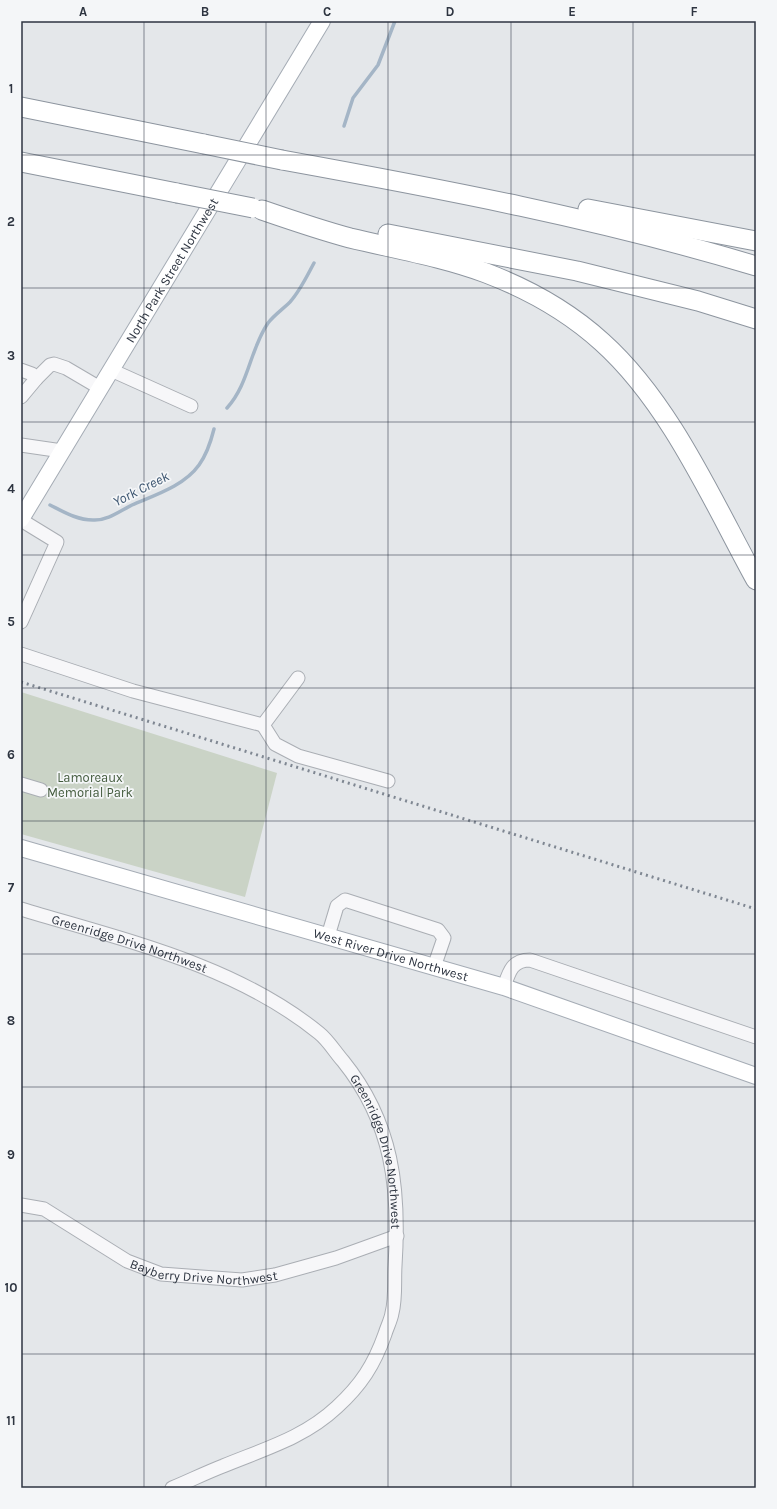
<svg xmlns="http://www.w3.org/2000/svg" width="777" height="1509" viewBox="0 0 777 1509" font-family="Karla,sans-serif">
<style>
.green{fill:#cad3c6}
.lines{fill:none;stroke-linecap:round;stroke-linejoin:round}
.stream{stroke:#a4b5c6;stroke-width:3.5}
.minor-casing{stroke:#aaaeb4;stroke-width:15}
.major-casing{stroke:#a5acb5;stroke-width:18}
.highway-casing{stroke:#8d959f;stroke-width:21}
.minor{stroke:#f7f7f9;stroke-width:13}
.major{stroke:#fff;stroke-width:16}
.highway{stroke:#fff;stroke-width:19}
.rail{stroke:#7f8792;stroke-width:3;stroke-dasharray:2 4;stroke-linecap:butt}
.highway-bridge-casing{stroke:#8d959f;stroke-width:21;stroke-linecap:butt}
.highway-bridge{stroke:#fff;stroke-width:19}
.grid{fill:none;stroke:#2e3541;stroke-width:1;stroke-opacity:0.55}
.labels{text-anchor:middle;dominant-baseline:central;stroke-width:3.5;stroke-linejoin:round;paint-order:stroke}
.street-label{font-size:13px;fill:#2e3541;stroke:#f4f6f8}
.park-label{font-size:13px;fill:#435b3d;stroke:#f4f6f8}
.water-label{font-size:14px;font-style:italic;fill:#3c5570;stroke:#f4f6f8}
.neatline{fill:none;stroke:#2e3541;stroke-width:1.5}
.grid-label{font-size:13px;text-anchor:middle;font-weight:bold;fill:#2e3541}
</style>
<rect width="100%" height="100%" fill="#e4e7ea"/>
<polygon class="green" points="21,692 277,773 245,897 21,834"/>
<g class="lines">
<g class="stream">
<polyline points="344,126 353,98 378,65 395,21"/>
<path d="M227 408C249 384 250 349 268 323 274 315 283 309 290 302 300 291 307 276 314 263"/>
<path d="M50 505C64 512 77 520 93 520 107 521 120 511 132 505 155 495 184 486 199 465 207 454 211 441 214 429"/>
</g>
<g class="minor-casing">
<g id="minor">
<polyline points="21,370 32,374 36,379"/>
<polyline points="111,370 191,406"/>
<polyline points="21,397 36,379 50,365 54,364 66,368 100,388"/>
<polyline points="21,445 62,451"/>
<polyline points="21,520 57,542 21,622"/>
<polyline points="21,654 133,691 263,725 298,678"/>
<polyline points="263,725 275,744 298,756 388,781"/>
<polyline points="21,784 41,790"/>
<path id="s1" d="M21 909C123 940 234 964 319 1033 328 1040 335 1052 343 1061 393 1123 400 1189 395 1266 394 1281 396 1298 392 1313 391 1320 387 1327 385 1334 374 1365 361 1385 337 1407 304 1438 264 1449 223 1466 205 1473 189 1481 172 1488"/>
<polyline points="328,936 337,906 345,900 438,930 444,938 434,967"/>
<path d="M504 987C509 972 512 960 530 960L756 1037"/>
<path id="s2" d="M21 1205 44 1209 127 1261 161 1274 242 1280 275 1275 336 1258 397 1236"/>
</g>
</g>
<g class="major-casing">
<g id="major">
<path id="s3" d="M21 519 322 21"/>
<path id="s4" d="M21 848 504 987 756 1076"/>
</g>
</g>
<g class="highway-casing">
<g id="highway">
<polyline points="21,107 204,144"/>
<path d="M282 160C442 189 601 219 756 266"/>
<polyline points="21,162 177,193"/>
<polyline points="588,209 756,241"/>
<path d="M262 210C291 220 320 230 350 238 396 249 443 257 486 273 528 289 569 312 602 342 670 403 712 500 756 580"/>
<polyline points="388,234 577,271 698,301 756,319"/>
</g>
</g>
<use href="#minor" class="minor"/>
<use href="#major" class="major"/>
<use href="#highway" class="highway"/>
<polyline class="rail" points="21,682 756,909"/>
<g class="highway-bridge-casing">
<g id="highway-bridge">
<polyline points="204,144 282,160"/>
<polyline points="177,193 253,208"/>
</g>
</g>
<use href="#highway-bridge" class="highway-bridge"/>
</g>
<path class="grid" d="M144 21V1488M266 21V1488M388 21V1488M511 21V1488M633 21V1488M21 155H756M21 288H756M21 422H756M21 555H756M21 688H756M21 821H756M21 954H756M21 1087H756M21 1221H756M21 1354H756"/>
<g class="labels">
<g class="street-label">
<text stroke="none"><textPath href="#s3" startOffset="291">North Park Street Northwest</textPath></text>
<text stroke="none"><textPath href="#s1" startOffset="114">Greenridge Drive Northwest</textPath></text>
<text stroke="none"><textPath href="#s4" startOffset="385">West River Drive Northwest</textPath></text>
<text stroke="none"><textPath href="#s1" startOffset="461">Greenridge Drive Northwest</textPath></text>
<text stroke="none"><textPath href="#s2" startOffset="200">Bayberry Drive Northwest</textPath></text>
</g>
<g class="park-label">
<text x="90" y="777">Lamoreaux<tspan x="90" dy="15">Memorial Park</tspan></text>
</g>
<g class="water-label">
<text transform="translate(141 489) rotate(-27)">York Creek</text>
</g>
</g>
<rect width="777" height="1509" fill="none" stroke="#f4f6f8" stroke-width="44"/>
<rect x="22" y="22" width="733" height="1465" class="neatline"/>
<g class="grid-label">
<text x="83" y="16">A</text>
<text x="205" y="16">B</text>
<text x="327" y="16">C</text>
<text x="450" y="16">D</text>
<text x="572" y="16">E</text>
<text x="694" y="16">F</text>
<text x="11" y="93">1</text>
<text x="11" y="226">2</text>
<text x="11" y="360">3</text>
<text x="11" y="493">4</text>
<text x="11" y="626">5</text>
<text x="11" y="759">6</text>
<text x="11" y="892">7</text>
<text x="11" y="1025">8</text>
<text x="11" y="1159">9</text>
<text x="11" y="1292">10</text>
<text x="11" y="1425">11</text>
</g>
</svg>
